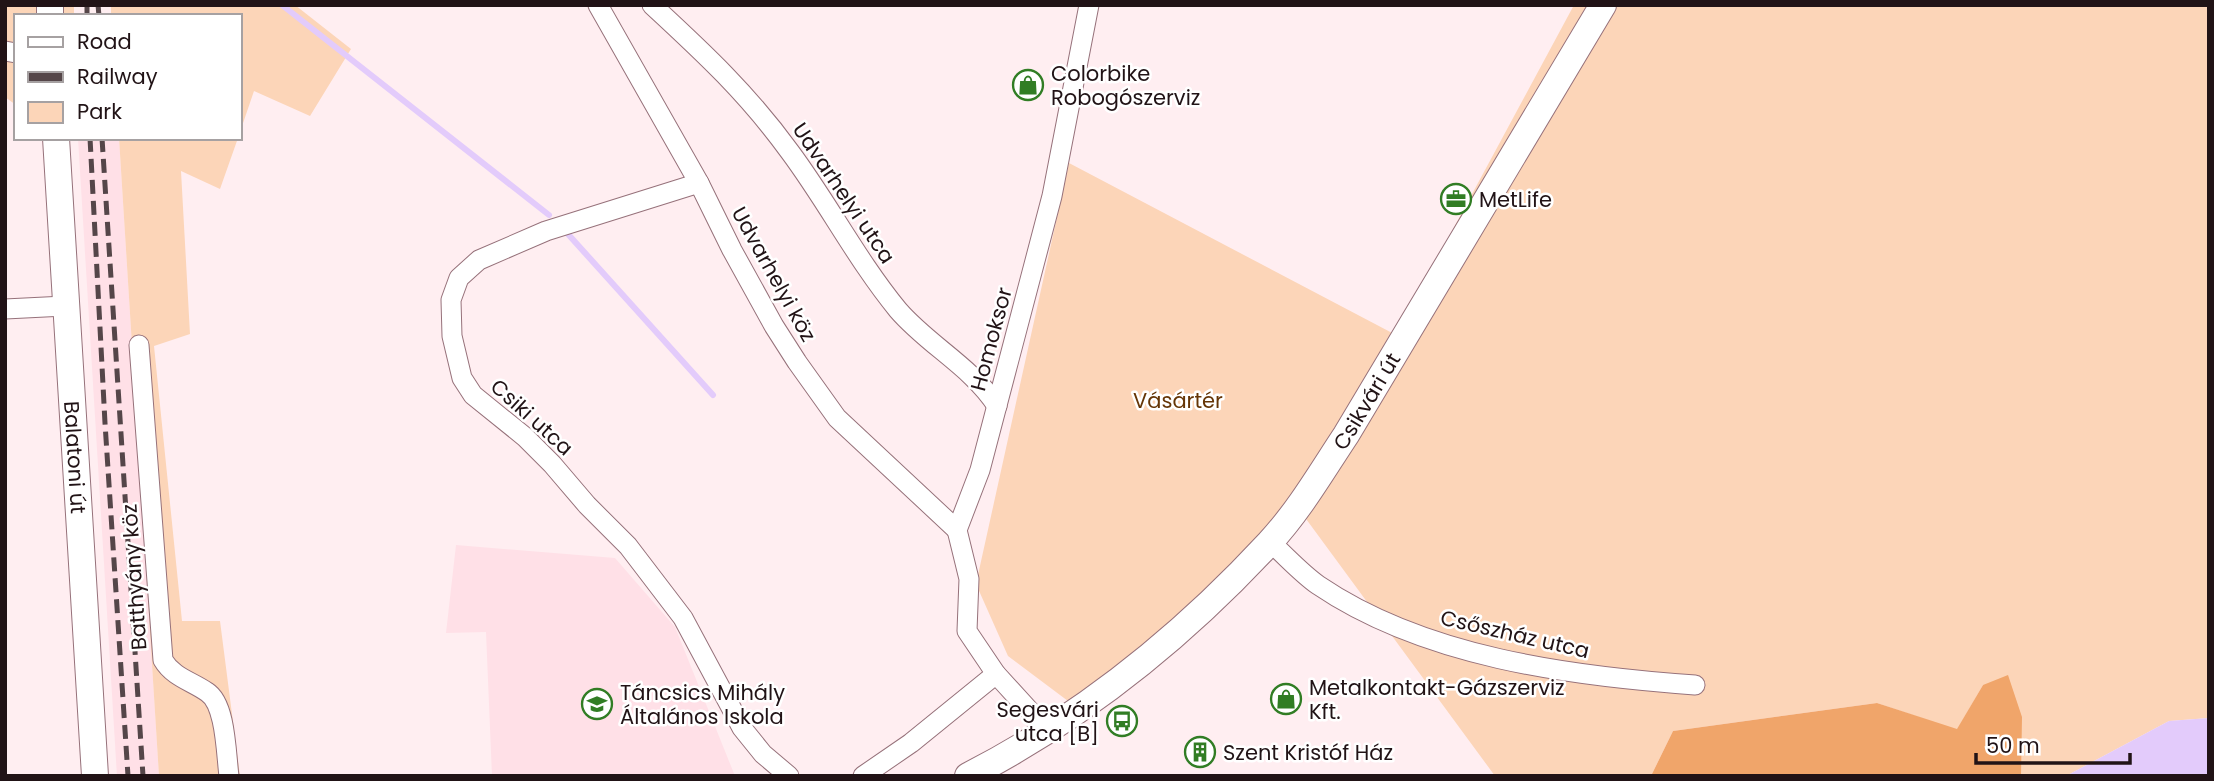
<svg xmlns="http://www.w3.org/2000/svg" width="2214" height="781" viewBox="0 0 2214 781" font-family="Poppins,sans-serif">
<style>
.built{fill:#ffe0e7}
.green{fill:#fcd5b8}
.forest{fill:#f0a56a}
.water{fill:#e3cbfb}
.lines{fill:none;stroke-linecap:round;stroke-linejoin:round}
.stream{stroke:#e3cbfb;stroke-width:6}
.street-casing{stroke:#96717a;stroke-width:21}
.secondary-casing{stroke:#96717a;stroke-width:28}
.street{stroke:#fff;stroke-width:19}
.secondary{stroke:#fff;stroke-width:26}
.rail{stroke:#554649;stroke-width:5;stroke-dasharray:14 7;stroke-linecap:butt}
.labels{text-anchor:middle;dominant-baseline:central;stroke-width:5;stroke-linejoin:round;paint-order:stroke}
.poi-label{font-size:21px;fill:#211316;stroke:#fff;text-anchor:start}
.street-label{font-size:21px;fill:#211316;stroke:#fff}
.park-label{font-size:21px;fill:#653506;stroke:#fff}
</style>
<rect width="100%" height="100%" fill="#ffeef1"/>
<g class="built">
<polygon points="78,138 119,138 159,776 117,776"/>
<polygon points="456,545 615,558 675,627 735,776 492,776 486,632 446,633"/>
</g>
<g class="green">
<polygon points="5,5 74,5 74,16 16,16 16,105 5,97"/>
<polygon points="111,5 295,5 351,49 310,116 254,91 240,132 240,16 111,16"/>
<polygon points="1574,5 2209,5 2209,718 2169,721 2066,776 2021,776 2020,756 1983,685 1957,730 1877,703 1673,731 1651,776 1495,776 1298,508 1084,713 1008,656 976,584 1069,163 1396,335"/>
<polygon points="119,138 238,138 220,189 181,171 190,334 154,346 182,621 220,621 240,776 159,776"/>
</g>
<polygon class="forest" points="2008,675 2022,717 2021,776 1799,776 1794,774 1777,776 1651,776 1673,731 1877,703 1957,729 1983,685"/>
<polygon class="water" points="2209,718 2209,776 2066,776 2169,721"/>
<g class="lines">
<g class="stream">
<polyline points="282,5 549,215"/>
<polyline points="567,233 713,395"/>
</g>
<g class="street-casing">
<g id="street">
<polyline points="598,5 699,183 732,250 774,326 797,362 837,418 957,530"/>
<path d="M652 5C704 53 748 94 790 152 828 203 857 260 898 310 928 345 972 367 997 406"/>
<polyline points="5,51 16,53"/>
<polyline points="699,183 546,231 479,260 459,278 451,300 452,336 462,378 473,395 525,437 552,464 587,505 628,546 683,618 742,728 763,754 789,776"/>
<polyline points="5,309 65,306"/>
<path d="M139 345 163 660C173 677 191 681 207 692 226 704 226 754 229 776"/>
<path d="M1270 542C1286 556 1301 573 1318 585 1424 657 1569 676 1695 685"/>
<polyline points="1048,731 996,674 967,631 969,579 957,530 980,470 1052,196 1089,5"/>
<polyline points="863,776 911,743 996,674"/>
</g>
</g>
<g class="secondary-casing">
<g id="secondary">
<polyline points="50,5 50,16"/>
<path id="s1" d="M56 138 95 776"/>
<path id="s2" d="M968 776C1083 717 1181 638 1269 543 1299 511 1322 471 1346 435L1603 5"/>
</g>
</g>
<use href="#street" class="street"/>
<use href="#secondary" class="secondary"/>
<g class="rail">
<polyline points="87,5 87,16"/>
<polyline points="98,5 99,16"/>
<polyline points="90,138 105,423 128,776"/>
<polyline points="102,138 143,776"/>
</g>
</g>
<defs>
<g id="shop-ring" transform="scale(1.575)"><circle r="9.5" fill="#fff" stroke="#317d24" stroke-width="1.5"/><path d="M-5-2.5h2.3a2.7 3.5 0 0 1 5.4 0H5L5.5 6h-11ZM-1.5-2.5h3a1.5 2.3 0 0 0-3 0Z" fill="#317d24"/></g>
<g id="office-ring" transform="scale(1.575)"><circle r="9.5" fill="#fff" stroke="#317d24" stroke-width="1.5"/><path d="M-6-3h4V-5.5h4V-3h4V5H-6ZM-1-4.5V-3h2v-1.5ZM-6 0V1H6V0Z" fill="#317d24"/></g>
<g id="school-ring" transform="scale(1.575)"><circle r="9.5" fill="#fff" stroke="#317d24" stroke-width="1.5"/><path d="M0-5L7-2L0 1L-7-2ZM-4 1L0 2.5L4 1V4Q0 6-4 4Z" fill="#317d24"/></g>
<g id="bus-ring" transform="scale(1.575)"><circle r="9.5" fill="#fff" stroke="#317d24" stroke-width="1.5"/><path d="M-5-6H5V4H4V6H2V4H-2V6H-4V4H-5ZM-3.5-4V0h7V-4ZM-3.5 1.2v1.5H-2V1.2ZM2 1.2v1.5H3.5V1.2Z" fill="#317d24"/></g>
<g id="building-ring" transform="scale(1.575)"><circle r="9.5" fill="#fff" stroke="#317d24" stroke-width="1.5"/><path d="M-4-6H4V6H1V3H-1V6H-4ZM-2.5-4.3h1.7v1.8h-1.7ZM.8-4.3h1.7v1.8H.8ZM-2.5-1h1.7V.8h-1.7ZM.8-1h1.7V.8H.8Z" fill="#317d24"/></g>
</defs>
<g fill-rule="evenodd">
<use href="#shop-ring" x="1028" y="85"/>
<use href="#office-ring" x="1456" y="199"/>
<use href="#shop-ring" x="1286" y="699"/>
<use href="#school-ring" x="597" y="704"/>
<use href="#bus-ring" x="1122" y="721"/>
<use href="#building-ring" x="1200" y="752"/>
</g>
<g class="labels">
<g class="poi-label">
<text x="1051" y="73">Colorbike<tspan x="1051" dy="24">Robogószerviz</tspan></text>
<text x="1479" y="199">MetLife</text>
<text x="1309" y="687">Metalkontakt-Gázszerviz<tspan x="1309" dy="24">Kft.</tspan></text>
<text x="620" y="692">Táncsics Mihály<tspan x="620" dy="24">Általános Iskola</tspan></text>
<text x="1099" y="709" text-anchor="end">Segesvári<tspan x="1099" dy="24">utca [B]</tspan></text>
<text x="1223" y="752">Szent Kristóf Ház</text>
</g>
<g class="street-label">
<text transform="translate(844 193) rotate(56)">Udvarhelyi utca</text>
<text transform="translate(774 274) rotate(61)">Udvarhelyi köz</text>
<text transform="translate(991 339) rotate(-75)">Homoksor</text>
<text stroke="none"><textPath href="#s2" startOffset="555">Csikvári út</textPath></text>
<text transform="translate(532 417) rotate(42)">Csiki utca</text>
<text stroke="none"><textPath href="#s1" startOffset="320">Balatoni út</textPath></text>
<text transform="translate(134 577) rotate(-94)">Batthyány köz</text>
<text transform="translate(1515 634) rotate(13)">Csőszház utca</text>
</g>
<g class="park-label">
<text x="1178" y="400">Vásártér</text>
</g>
</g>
<rect width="2214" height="781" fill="none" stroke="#211316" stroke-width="14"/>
<rect x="14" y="14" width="228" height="126" fill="#ffffff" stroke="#a6a1a2" stroke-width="2"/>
<rect x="28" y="37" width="35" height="10" fill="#ffffff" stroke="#a6a1a2" stroke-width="2"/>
<text x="77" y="49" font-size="21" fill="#211316">Road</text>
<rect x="28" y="72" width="35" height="10" fill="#554649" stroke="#a6a1a2" stroke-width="2"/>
<text x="77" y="84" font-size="21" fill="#211316">Railway</text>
<rect x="28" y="102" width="35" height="21" fill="#fcd5b8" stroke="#a6a1a2" stroke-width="2"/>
<text x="77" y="119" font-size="21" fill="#211316">Park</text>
<path d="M1976 753v10h154v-10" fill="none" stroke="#211316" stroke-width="3.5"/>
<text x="1986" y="753" font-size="21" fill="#211316" stroke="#ffffff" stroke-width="5" paint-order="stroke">50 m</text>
</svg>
